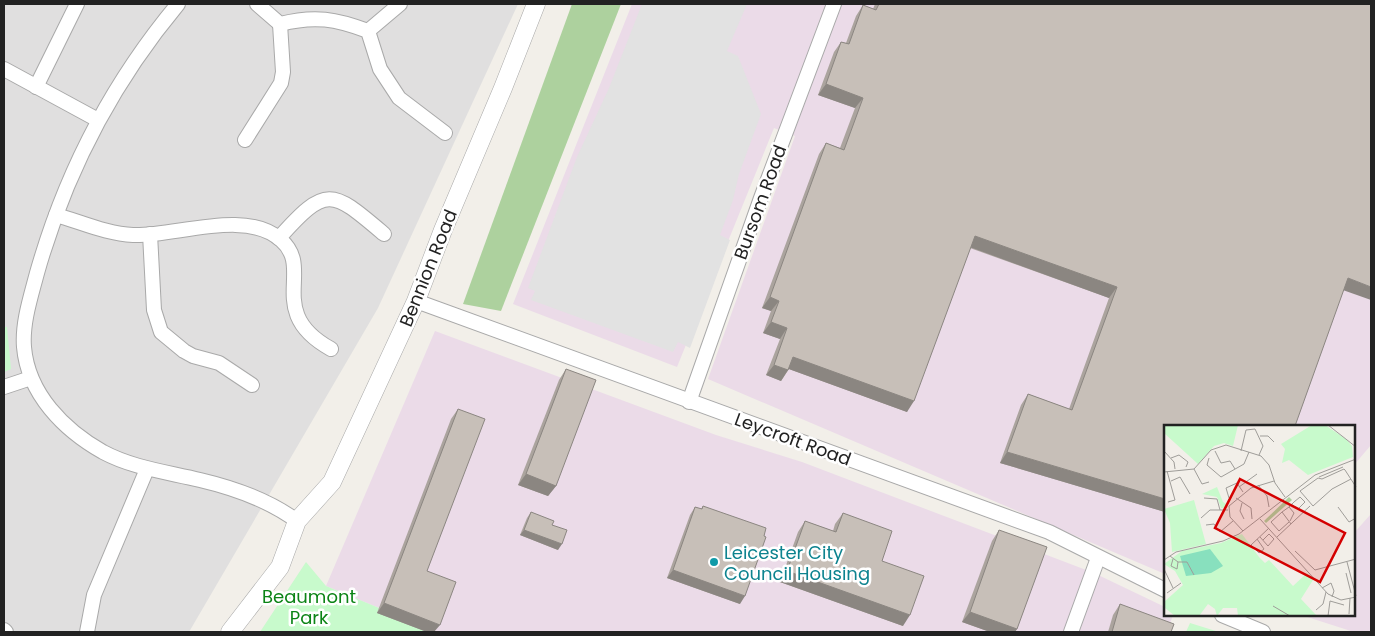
<svg xmlns="http://www.w3.org/2000/svg" width="1375" height="636" viewBox="0 0 1375 636" font-family="Poppins,sans-serif">
<style>
.residential{fill:#e0dfdf}
.industrial{fill:#ebdbe8}
.forest{fill:#add19e}
.park{fill:#c8facc}
.parking{fill:#e2e2e2}
.lines{fill:none;stroke-linecap:round;stroke-linejoin:round}
.minor-casing{stroke:#a9a9a9;stroke-width:16}
.tertiary-casing{stroke:#a9a9a9;stroke-width:19}
.minor{stroke:#fff;stroke-width:14}
.tertiary{stroke:#fff;stroke-width:18}
.wall{fill:#aba49e}
.shaded-wall{fill:#8b8681}
.building{fill:#c7bfb8;stroke:#8b8681}
.culture-dot{fill:#0f9aa8;stroke:#fff;stroke-width:2}
.labels{text-anchor:middle;dominant-baseline:central;stroke-width:5;stroke-linejoin:round;paint-order:stroke}
.street-label{font-size:18px;fill:#222;stroke:#fff}
.culture-label{font-size:18px;fill:#0d838f;stroke:#fff;text-anchor:start}
.park-label{font-size:18px;fill:#0c8416;stroke:#fff}
.inset-road{fill:none;stroke:#9f9d99;stroke-width:1}
.view{fill:#d40000;fill-opacity:0.15;stroke:#d40000;stroke-width:2.5}
.inset-edge{fill:none;stroke:#222;stroke-width:2.5}
</style>
<rect width="100%" height="100%" fill="#f2efe9"/>
<polygon class="residential" points="4,4 518,4 378,308 189,632 4,632"/>
<g class="industrial">
<polygon points="632,4 1371,4 1371,445 1354,465 1354,426 1165,426 1165,574 708,379 795,136 774,128 677,367 513,304"/>
<polygon points="435,331 716,435 802,462 1094,573 1165,607 1165,615 1173,615 1167,632 437,632 326,586"/>
<polygon points="1371,514 1371,632 1354,632 1301,615 1354,615 1354,533"/>
</g>
<polygon class="forest" points="572,4 621,4 501,311 463,304"/>
<g class="park">
<polygon points="4,327 7,327 11,369 4,372"/>
<polygon points="306,562 326,586 437,632 260,632"/>
<polygon points="1190,623 1219,632 1186,632"/>
</g>
<polygon class="parking" points="642,4 747,4 727,51 738,56 761,114 739,174 733,200 720,235 730,240 690,348 678,342 673,352 531,300 535,291 528,288 577,157 609,88"/>
<g class="lines">
<g class="minor-casing">
<g id="minor">
<path d="M178 4C112 83 65 174 37 273 31 296 22 323 24 347 28 394 64 430 103 452 133 468 167 472 200 480 234 488 270 501 297 521"/>
<path d="M257 4 280 24C315 15 336 19 368 31L380 69 399 98 445 133"/>
<polyline points="368,31 400,4"/>
<polyline points="4,69 98,120"/>
<polyline points="36,87 77,4"/>
<polyline points="245,140 281,83 283,72 280,24"/>
<path d="M56 215C81 222 107 234 133 235 174 237 246 208 281 240 315 269 264 312 331 349"/>
<polyline points="150,234 154,310 161,332 184,351 193,356 219,363 252,385"/>
<path d="M279 238C327 184 332 190 384 234"/>
<polyline points="416,301 1049,532 1165,590"/>
<polyline points="4,387 31,378"/>
<polyline points="689,402 761,198 834,4"/>
<polyline points="1222,615 1263,632"/>
<polyline points="4,630 6,632"/>
<polyline points="87,632 94,595 147,469"/>
<polyline points="1071,632 1098,558"/>
</g>
</g>
<g class="tertiary-casing">
<polyline id="tertiary" points="230,632 280,567 297,521 332,482 416,301 443,230 503,88 536,4"/>
</g>
<use href="#minor" class="minor"/>
<use href="#tertiary" class="tertiary"/>
</g>
<g class="wall">
<polygon points="875,4 1371,4 1343,290 1165,426 1165,512 1000,463 1021,405 1028,394 1069,409 1109,298 970,248 907,412 789,369 781,381 766,375 780,339 763,333 771,311 762,308 819,154 826,143 840,148 855,108 818,95 834,52 841,42 846,43 856,16 863,5 873,9"/>
<polygon points="566,369 556,486 548,496 518,485 559,380"/>
<polygon points="458,409 427,571 434,632 427,632 377,613 451,419"/>
<polygon points="703,506 740,604 667,578 690,515 695,507 701,509"/>
<polygon points="531,512 552,525 558,550 520,535 527,518"/>
<polygon points="843,513 882,561 903,626 780,582 798,532 805,521 833,531 835,524"/>
<polygon points="999,530 1017,629 1015,632 990,632 962,622 992,541"/>
<polygon points="1120,604 1171,632 1108,632 1113,615"/>
</g>
<g class="shaded-wall">
<polygon points="826,84 863,98 855,108 818,95"/>
<polygon points="975,236 1117,287 1109,298 967,246"/>
<polygon points="1348,278 1371,287 1371,300 1340,289"/>
<polygon points="770,297 779,301 771,311 762,308"/>
<polygon points="771,322 787,328 780,339 763,333"/>
<polygon points="793,357 914,401 907,412 786,368"/>
<polygon points="774,365 788,370 781,381 766,375"/>
<polygon points="1007,452 1165,499 1165,512 1000,463"/>
<polygon points="526,474 556,486 548,496 518,485"/>
<polygon points="524,530 562,544 558,550 520,535"/>
<polygon points="673,570 745,596 740,604 667,578"/>
<polygon points="787,571 910,615 903,626 780,582"/>
<polygon points="384,603 440,625 434,632 427,632 377,613"/>
<polygon points="970,612 1017,629 1015,632 990,632 962,622"/>
</g>
<g class="building">
<polygon points="879,4 1371,4 1371,287 1348,278 1295,426 1165,426 1165,499 1007,452 1028,394 1072,410 1117,287 975,236 914,401 793,357 788,370 774,365 787,328 771,322 779,301 770,297 826,143 844,150 863,98 826,84 841,42 849,44 863,5 876,10"/>
<polygon points="566,369 596,380 556,486 526,474"/>
<polygon points="458,409 485,419 427,571 456,582 440,625 384,603"/>
<polygon points="703,506 766,528 764,536 766,537 745,596 673,570 695,507 702,509"/>
<polygon points="531,512 554,521 552,525 567,530 562,544 524,530"/>
<polygon points="843,513 892,531 882,561 924,576 910,615 787,571 805,521 836,532"/>
<polygon points="999,530 1047,547 1017,629 970,612"/>
<polygon points="1120,604 1174,624 1171,632 1112,632"/>
</g>
<circle class="culture-dot" cx="714" cy="562" r="5"/>
<g class="labels">
<g class="street-label">
<text transform="translate(760 202) rotate(-70)">Bursom Road</text>
<text transform="translate(428 268) rotate(-68)">Bennion Road</text>
<text transform="translate(793 439) rotate(20)">Leycroft Road</text>
</g>
<g class="culture-label">
<text x="724" y="552">Leicester City<tspan x="724" dy="21">Council Housing</tspan></text>
</g>
<g class="park-label">
<text x="309" y="596">Beaumont<tspan x="309" dy="21">Park</tspan></text>
</g>
</g>
<g transform="translate(1164 425)">
<rect width="191" height="191" fill="#f2efe9"/>
<path d="M125 72 128 75 102 98 100 96Z" fill="#add19e"/>
<path d="M0 0H74L69 21 60 18 50 21 34 39 0 8ZM148 0H161L182 14 188 21 189 32 144 50 125 35 118 38 121 24 117 19ZM53 62 59 77 64 80 63 83H57L53 72 38 69ZM30 75 42 119 8 127 6 98 0 84ZM78 109 95 132 101 138 105 135 129 161 143 148 149 155 137 174 153 191H74L73 183H59L53 191 51 184 44 179 35 191H11L1 183 0 177 19 160 11 146 0 139 18 126 57 118Z" fill="#c8facc"/>
<path d="M46 124 59 141 47 148 22 151 16 131Z" fill="#88e0be"/>
<path class="inset-road" d="M164 0 192 22M96 11H104L110 17M0 26 10 37 11 44M51 26 57 38 66 36 71 44M77 26 82 5 91 4 99 21 95 30M7 33 15 30 24 37 22 42M45 33 43 40 57 52 80 39 85 27M30 44 38 59 45 57M3 46 11 75 4 77M0 47 30 44 47 25 62 20 97 31 105 40 111 58 121 72M155 52 179 42M187 54 168 64 149 81 136 66 154 53 158 54 180 44 181 45 192 62M7 56 16 52 26 69M94 60 103 71 105 82M75 62 93 49M40 73 53 74 56 85M65 73 62 63 73 58 79 67M72 73 87 83 88 94M78 78 76 86 80 94M125 82 130 77 136 72 141 77 134 84 127 79M174 82 185 97 192 93M118 87 125 82 130 88 126 96M37 93 46 85H64M96 94 164 169 177 175 192 172M125 97 115 106 107 97 118 87 127 99M42 100 50 99 56 107 69 96M79 106 66 92 65 81 87 63 110 56M96 112 104 121 110 114 105 109 99 115M113 112 146 81M93 114 100 124 95 128 87 120 105 103M131 126 151 145 192 134M6 131 14 137 13 144 7 141 9 134M0 135 12 127 59 116 75 109 151 50 192 34M14 137H23L30 150M183 137 192 171M0 144 9 163M182 148 187 168M158 163 167 158 170 166 168 172M3 168 17 158M109 181 126 191M152 185 159 179 162 167M185 189 186 173M164 191 166 176 180 180"/>
<path class="view" d="M76 54 181 108 156 157 51 103Z"/>
<rect width="191" height="191" class="inset-edge"/>
</g>
<rect width="1375" height="636" fill="none" stroke="#222222" stroke-width="10"/>
</svg>
